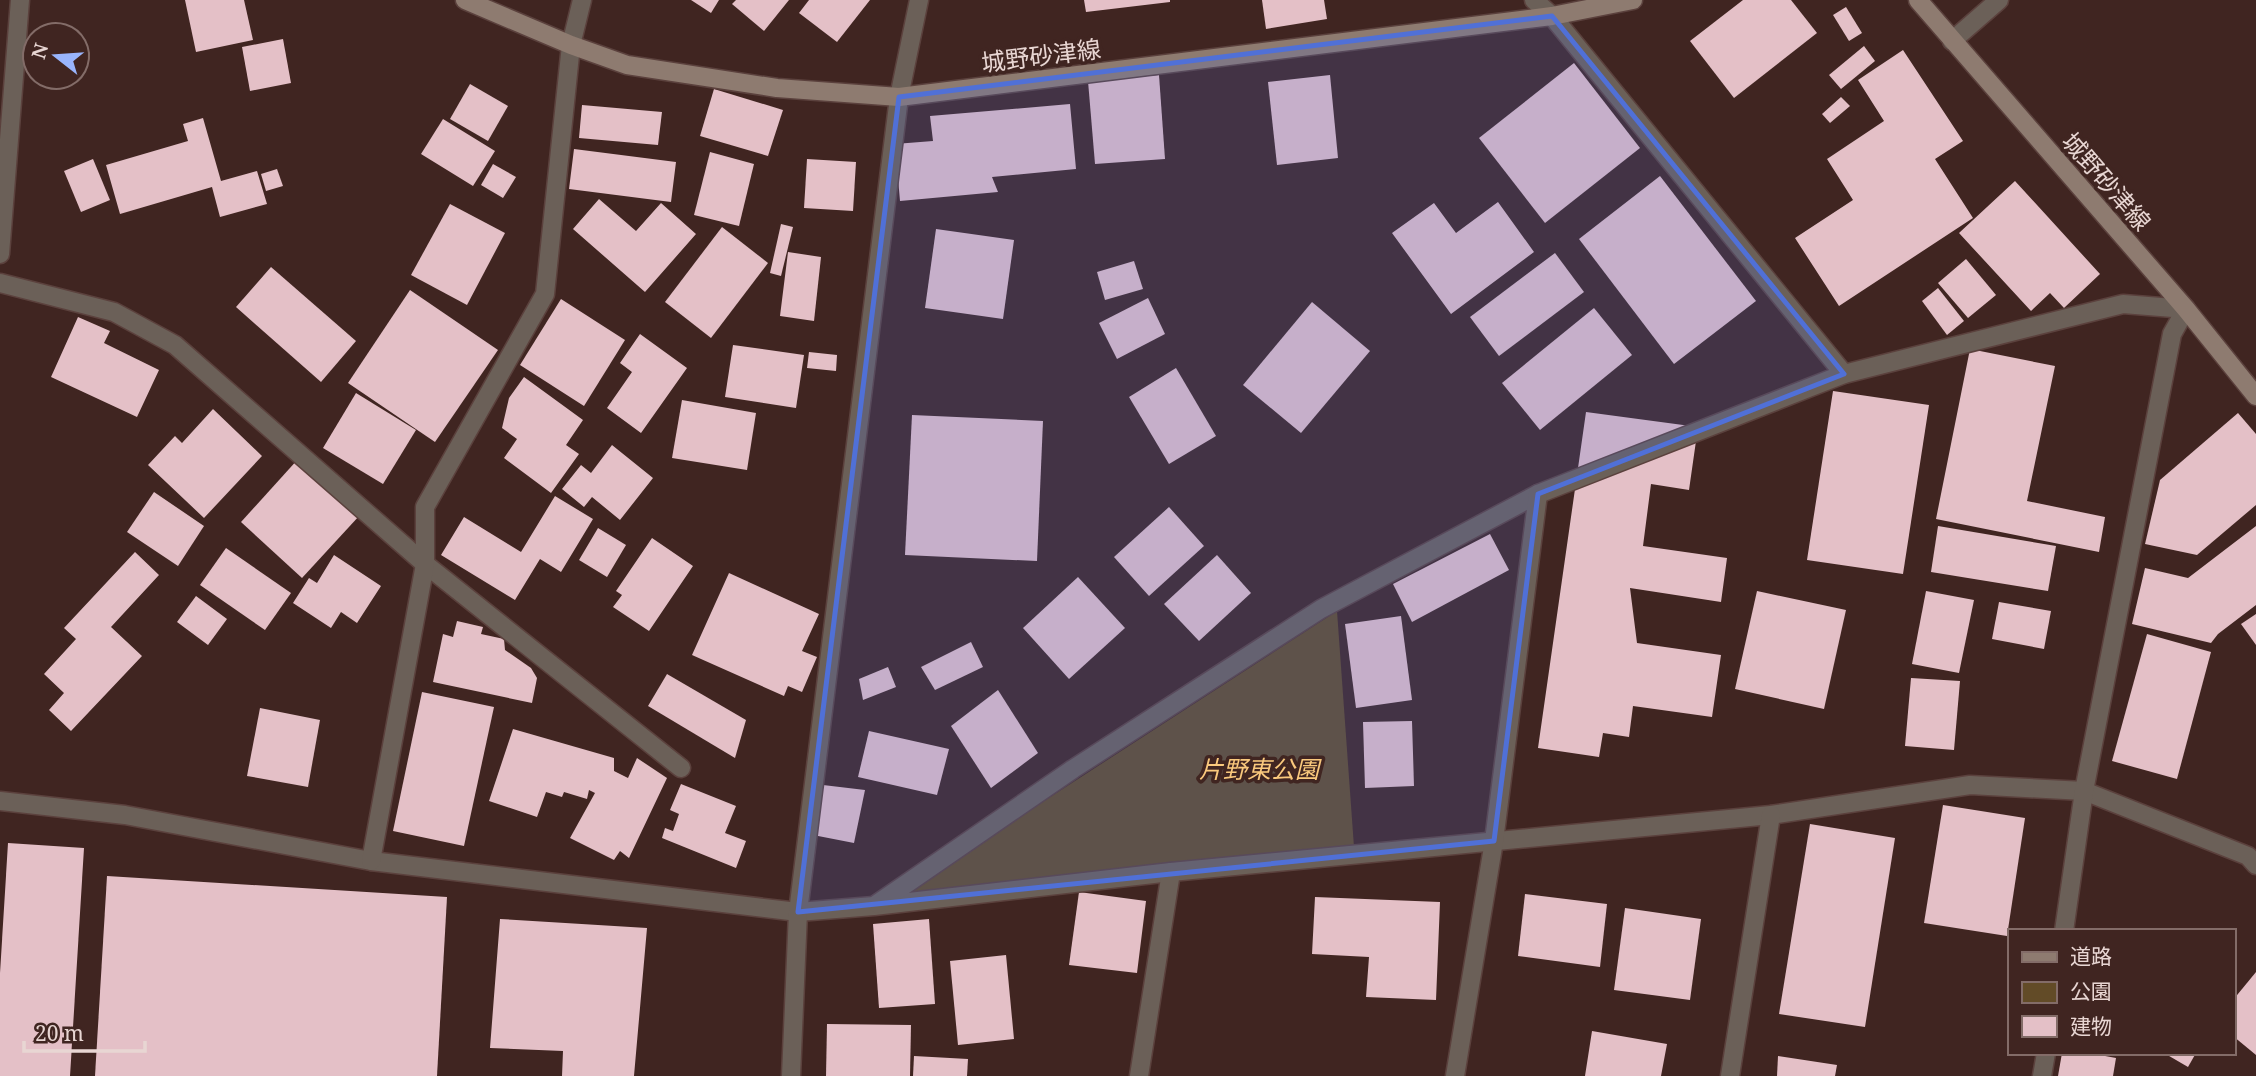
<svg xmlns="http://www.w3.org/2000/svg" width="2256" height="1076" viewBox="0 0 2256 1076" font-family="'Noto Serif','Noto Sans JP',serif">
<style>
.green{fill:#624b27}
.building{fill:#e4c0c7}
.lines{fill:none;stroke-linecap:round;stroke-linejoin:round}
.service-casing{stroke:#5b413d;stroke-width:21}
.minor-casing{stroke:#5b413d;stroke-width:21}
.tertiary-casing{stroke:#5b413d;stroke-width:21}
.secondary-casing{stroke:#5b413d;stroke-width:21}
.service{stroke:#6b6058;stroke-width:18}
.minor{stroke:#6b6058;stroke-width:18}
.tertiary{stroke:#6b6058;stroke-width:18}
.secondary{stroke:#8e7b70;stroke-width:18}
.marked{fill:#5070d7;fill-opacity:0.2;stroke:#5070d7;stroke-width:5;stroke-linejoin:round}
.labels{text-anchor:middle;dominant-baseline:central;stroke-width:7;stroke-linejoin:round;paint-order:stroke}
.street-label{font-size:24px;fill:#e8d6d3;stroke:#402521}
.park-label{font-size:24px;font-style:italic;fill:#fac97d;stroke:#402521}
</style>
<rect width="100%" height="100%" fill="#402521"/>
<polygon class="green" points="1337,611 1354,847 893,899"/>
<g class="building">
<polygon points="185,0 244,0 253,40 196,52"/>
<polygon points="691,0 719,0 711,13"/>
<polygon points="736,0 789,0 764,31 732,4"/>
<polygon points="809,0 870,0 837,42 799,13"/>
<polygon points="1084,0 1170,0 1170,2 1086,12"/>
<polygon points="1262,0 1324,0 1327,19 1266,29"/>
<polygon points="1743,0 1791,0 1817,33 1734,98 1690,41"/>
<polygon points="1846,7 1862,33 1849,41 1833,15"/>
<polygon points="283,39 291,83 250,91 242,47"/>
<polygon points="1864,46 1875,61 1841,89 1829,75"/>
<polygon points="1903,50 1963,141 1935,159 1973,218 1839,306 1795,238 1853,200 1827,159 1884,121 1858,80"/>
<polygon points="1574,63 1640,148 1545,223 1479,138"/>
<polygon points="1159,75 1165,159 1095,164 1088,81"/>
<polygon points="1330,75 1338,158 1277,165 1268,82"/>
<polygon points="470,84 508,106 488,141 450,119"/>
<polygon points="714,89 783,110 768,156 700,136"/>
<polygon points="1841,97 1850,106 1830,123 1822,114"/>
<polygon points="1070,104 1076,169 992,177 998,192 900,201 895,144 933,141 930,116"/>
<polygon points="582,105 662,112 658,145 579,138"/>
<polygon points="203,118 221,181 257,171 267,204 220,217 212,187 120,214 106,165 188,141 183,124"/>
<polygon points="443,119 495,151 473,186 421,154"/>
<polygon points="574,149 676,162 671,202 569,189"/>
<polygon points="710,152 754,164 739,226 694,215"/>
<polygon points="93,159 110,200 81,212 64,171"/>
<polygon points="807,159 856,162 853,211 804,208"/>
<polygon points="493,164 516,177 503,198 481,185"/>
<polygon points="277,169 283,186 266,191 261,174"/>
<polygon points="1660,176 1756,301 1674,364 1579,239"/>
<polygon points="2015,181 2100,274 2064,308 2050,293 2031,311 1959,233"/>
<polygon points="599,199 636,231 661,203 696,234 645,292 573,229"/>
<polygon points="1498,202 1534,252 1451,314 1392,233 1434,203 1456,233"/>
<polygon points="450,204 505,233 467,305 411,275"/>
<polygon points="781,224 793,227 781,276 770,273"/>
<polygon points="722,227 768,263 711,338 665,302"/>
<polygon points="936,229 1014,240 1003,319 925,308"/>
<polygon points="788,252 821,257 814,321 780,316"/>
<polygon points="1555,253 1584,292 1499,356 1470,317"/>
<polygon points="1966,259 1996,295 1968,318 1938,283"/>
<polygon points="1134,261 1143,289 1105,300 1097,272"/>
<polygon points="271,267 356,341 321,382 236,307"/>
<polygon points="1938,288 1964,321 1947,335 1922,301"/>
<polygon points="410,290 498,350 435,442 348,383"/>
<polygon points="1148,298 1165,334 1117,359 1099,323"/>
<polygon points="561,299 625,340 584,406 520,365"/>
<polygon points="1312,302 1370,351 1301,433 1243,385"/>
<polygon points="1594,308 1632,355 1540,430 1502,383"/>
<polygon points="78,317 110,331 104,343 159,370 137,417 51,377"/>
<polygon points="640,334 687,368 641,433 607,408 632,372 620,363"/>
<polygon points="733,345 804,355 796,408 725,397"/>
<polygon points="1970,349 2055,366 2027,501 2105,517 2099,552 1936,519"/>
<polygon points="809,352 837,355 836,371 807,368"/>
<polygon points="1176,368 1216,436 1169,464 1129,397"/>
<polygon points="524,377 583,420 566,445 579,454 551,493 504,458 517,439 502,428 509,398"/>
<polygon points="1833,391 1929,405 1903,574 1807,560"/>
<polygon points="356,393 416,430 383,484 323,448"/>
<polygon points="682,400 756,413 747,470 672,458"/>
<polygon points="213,409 262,456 204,518 148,465 175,436 182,443"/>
<polygon points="1586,412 1698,427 1689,490 1651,484 1643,546 1727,558 1721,602 1630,588 1637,643 1721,655 1712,717 1633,706 1629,737 1603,733 1599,757 1538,748"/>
<polygon points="2238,413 2256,434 2256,505 2197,555 2145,544 2160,480"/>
<polygon points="912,415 1043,421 1037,561 905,555"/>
<polygon points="612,445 653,478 620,520 592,497 584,507 562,489 581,465 591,473"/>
<polygon points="299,458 360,515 302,578 241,522"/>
<polygon points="154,492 204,526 178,566 127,532"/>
<polygon points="555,496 593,519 561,572 540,559 515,600 441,555 464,517 521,552"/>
<polygon points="1169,507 1204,546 1149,596 1114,557"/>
<polygon points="1938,526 2056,546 2048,591 1931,572"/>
<polygon points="2256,526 2256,605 2218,634 2211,643 2132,624 2145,568 2188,578"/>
<polygon points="598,528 626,545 607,577 579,560"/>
<polygon points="1490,534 1509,570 1412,622 1393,584"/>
<polygon points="652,538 693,566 649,631 613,607 622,595 616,591"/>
<polygon points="226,548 291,593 265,630 200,585"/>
<polygon points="135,552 159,575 111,627 142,656 71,731 49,710 64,693 44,674 76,639 64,628"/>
<polygon points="334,555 381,586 357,623 341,612 331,628 293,603 309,578 317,583"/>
<polygon points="1217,555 1251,593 1199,641 1164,604"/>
<polygon points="729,573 819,614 802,651 817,657 802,692 788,686 784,696 692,655"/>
<polygon points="1078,577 1125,628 1069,679 1023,628"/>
<polygon points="1757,591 1846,610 1824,709 1735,689"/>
<polygon points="1926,591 1974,600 1959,673 1912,664"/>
<polygon points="196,596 227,619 208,645 177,622"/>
<polygon points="1999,602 2051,611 2044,649 1992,639"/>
<polygon points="2256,614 2256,645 2241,624"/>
<polygon points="1401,616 1412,700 1356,708 1345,624"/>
<polygon points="457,621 483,627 481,634 504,639 505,650 531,668 537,678 532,703 433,682 443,634 453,637"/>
<polygon points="2147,634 2211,652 2177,779 2112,761"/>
<polygon points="971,642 983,667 935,690 921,667"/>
<polygon points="888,667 896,687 863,700 859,679"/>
<polygon points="667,674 746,720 735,758 648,706"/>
<polygon points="1911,678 1960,681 1954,750 1905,746"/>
<polygon points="998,690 1038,753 991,788 951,726"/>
<polygon points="422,692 494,707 464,846 393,831"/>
<polygon points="260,708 320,720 308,787 247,776"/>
<polygon points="1412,721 1414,786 1365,788 1363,722"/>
<polygon points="513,729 614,758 614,771 628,778 637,758 667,778 629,858 620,851 614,860 570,838 595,793 589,790 587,799 564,792 562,797 546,792 537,817 489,801"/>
<polygon points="869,731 949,749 937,795 858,777"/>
<polygon points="681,784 736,806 725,833 746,841 736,868 662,838 665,828 673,831 679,814 670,810"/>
<polygon points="823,785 865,790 854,843 813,835"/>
<polygon points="1943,805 2025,818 2007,936 1924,923"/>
<polygon points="1810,824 1895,838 1865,1027 1779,1014"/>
<polygon points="8,843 84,848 70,1076 0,1076 0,973"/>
<polygon points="107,876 447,897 437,1076 95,1076"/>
<polygon points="1079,892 1146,901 1137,973 1069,965"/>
<polygon points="1525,894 1607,904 1600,967 1518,956"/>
<polygon points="1315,897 1440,902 1436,1000 1366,997 1369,957 1312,954"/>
<polygon points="1625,908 1701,919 1690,1000 1614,990"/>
<polygon points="500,919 647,928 634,1076 562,1076 563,1051 490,1048"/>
<polygon points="929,919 935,1004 879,1008 873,924"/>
<polygon points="1006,955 1014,1039 958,1045 950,961"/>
<polygon points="2256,972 2256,1055 2233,1036 2233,1000"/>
<polygon points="827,1024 911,1025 910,1076 826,1076"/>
<polygon points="1592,1031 1667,1044 1661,1076 1585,1076"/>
<polygon points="2062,1053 2089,1053 2116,1058 2113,1076 2058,1076"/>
<polygon points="2164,1053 2196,1053 2188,1067"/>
<polygon points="914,1056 968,1059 967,1076 913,1076"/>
<polygon points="1778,1056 1837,1065 1835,1076 1777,1076"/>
</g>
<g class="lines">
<g class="service-casing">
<polyline id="service" points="0,283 114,312 175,345 425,564 681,768"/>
</g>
<g class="minor-casing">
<g id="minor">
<polyline points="1534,0 1552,16 1844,374"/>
<polyline points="1952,41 1999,0"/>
<polyline points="0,801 125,815 371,861 798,912 874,906 1171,872 1771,815 1970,785 2084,791 2248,856 2256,865"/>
<polyline points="371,861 425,564 425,507 545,294 571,45 582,0"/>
<polyline points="877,904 1073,769 1321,609 1538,494 1844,374 2123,304 2186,309 2172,334 2084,791 2064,931"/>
<polyline points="791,1076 798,912 899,97 919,0"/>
<polyline points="1139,1076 1171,872"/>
<polyline points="1455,1076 1494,841 1538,494"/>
<polyline points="1730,1076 1771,815"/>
<polyline points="2042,1076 2046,1053"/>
</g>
</g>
<g class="tertiary-casing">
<polyline id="tertiary" points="0,254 20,0"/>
</g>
<g class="secondary-casing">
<g id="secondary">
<polyline points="465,0 571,45 627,65 777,88 899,97 1552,16 1633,0"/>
<polyline points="1918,0 2186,309 2256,396"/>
</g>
</g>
<use href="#service" class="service"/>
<use href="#minor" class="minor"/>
<use href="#tertiary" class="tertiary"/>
<use href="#secondary" class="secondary"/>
</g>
<path class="marked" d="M1552 16 1844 374 1538 494 1494 841 798 912 899 97Z"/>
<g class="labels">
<g class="street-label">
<text transform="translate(1041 55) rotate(-7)">城野砂津線</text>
<text transform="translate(2107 181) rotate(49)">城野砂津線</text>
</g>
<g class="park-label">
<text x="1259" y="768">片野東公園</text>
</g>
</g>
<rect x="2008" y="929" width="228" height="126" fill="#402521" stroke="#836c68" stroke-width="2"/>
<rect x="2022" y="952" width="35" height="10" fill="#8e7b70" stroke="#836c68" stroke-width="2"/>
<text x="2070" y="964" font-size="21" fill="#e8d6d3">道路</text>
<rect x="2022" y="982" width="35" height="21" fill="#624b27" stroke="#836c68" stroke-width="2"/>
<text x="2070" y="999" font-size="21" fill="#e8d6d3">公園</text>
<rect x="2022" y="1016" width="35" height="21" fill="#e4c0c7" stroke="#836c68" stroke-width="2"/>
<text x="2070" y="1034" font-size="21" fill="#e8d6d3">建物</text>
<g transform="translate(56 56) rotate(287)"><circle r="33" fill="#402521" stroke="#836c68" stroke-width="2"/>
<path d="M0-5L12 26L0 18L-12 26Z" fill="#99b5fd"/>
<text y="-10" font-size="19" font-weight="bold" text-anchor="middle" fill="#e8d6d3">N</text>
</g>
<path d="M24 1041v10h121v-10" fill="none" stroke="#e8d6d3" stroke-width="3.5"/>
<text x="35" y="1041" font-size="21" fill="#e8d6d3" stroke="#402521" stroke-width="5" paint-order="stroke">20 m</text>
</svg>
